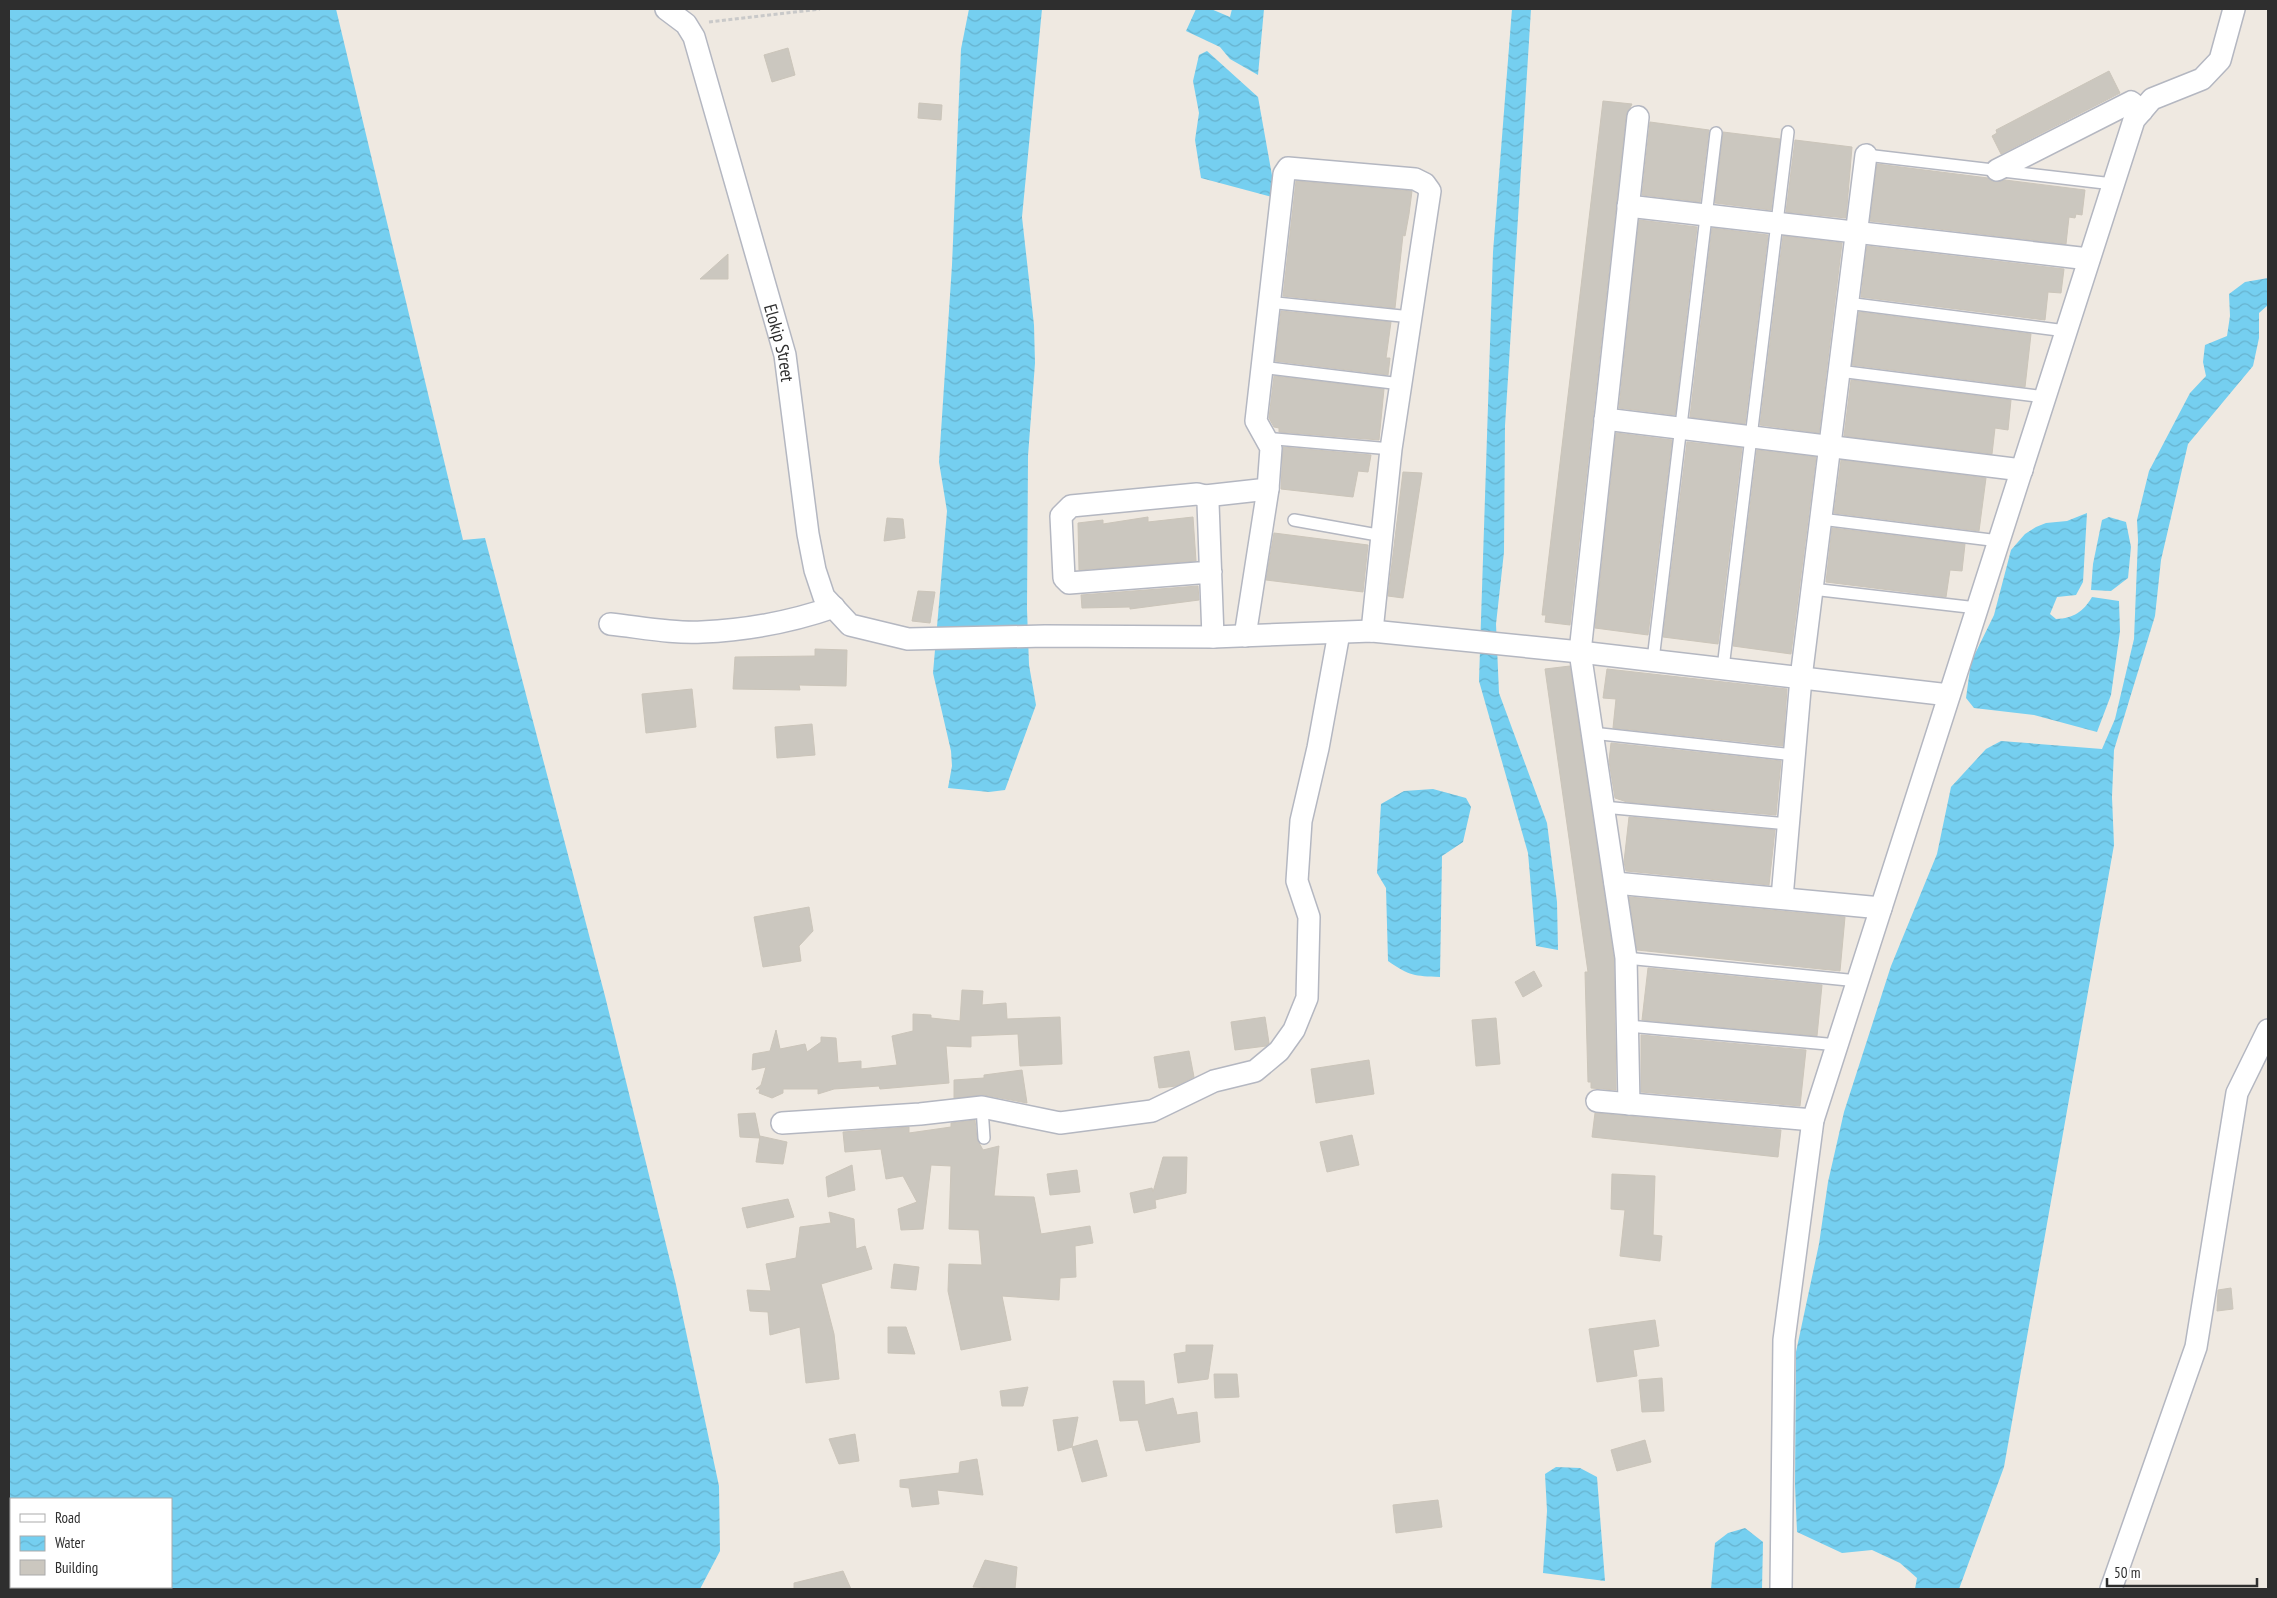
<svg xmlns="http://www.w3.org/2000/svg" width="2277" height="1598" viewBox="0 0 2277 1598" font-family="'PT Sans Narrow',sans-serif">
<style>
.water{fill:url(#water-waves);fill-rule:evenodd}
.building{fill:#cbc7bf;stroke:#cbc5ba}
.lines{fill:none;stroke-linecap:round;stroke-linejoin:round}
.lane-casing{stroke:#b4b7c1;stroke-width:14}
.street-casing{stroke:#b4b7c1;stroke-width:24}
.path{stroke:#c9c9c9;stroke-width:3;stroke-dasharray:4 2.5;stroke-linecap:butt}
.lane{stroke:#fff;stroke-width:11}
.street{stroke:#fff;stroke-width:21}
.labels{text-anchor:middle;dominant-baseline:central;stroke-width:5;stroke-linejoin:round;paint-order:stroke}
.street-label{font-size:18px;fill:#2e2e2e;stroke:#fff}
</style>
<defs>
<pattern id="water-waves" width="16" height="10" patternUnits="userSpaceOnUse" patternTransform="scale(1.25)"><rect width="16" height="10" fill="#75cff0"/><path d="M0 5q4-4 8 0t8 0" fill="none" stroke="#66b2ce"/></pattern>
</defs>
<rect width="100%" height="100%" fill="#efe9e1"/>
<g class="water">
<path d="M9 9H336L463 540 485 538 605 996 676 1285 719 1486 720 1551 700 1589H9ZM11 1499H171V1587H11Z"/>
<polygon points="969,9 1042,9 1022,217 1034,325 1035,363 1028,456 1027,609 1029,665 1036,705 1005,790 989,792 948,788 952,766 951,751 933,673 947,511 939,462 952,265 961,49"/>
<polygon points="1196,9 1211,9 1230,17 1232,9 1264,9 1258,75 1230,59 1220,47 1186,31"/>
<polygon points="1512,9 1531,9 1505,426 1504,552 1496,624 1499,693 1547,823 1557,902 1558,950 1536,946 1528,853 1479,681 1493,252"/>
<polygon points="1207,51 1258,97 1276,198 1201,178 1195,140 1199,113 1193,81 1199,55"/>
<polygon points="2268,278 2268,305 2259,313 2259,338 2253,366 2188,444 2161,560 2155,616 2114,750 2112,797 2114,845 2004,1467 1959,1589 1915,1589 1917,1578 1900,1563 1872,1550 1842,1553 1797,1532 1795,1485 1796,1352 1819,1244 1828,1182 1844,1112 1891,966 1937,854 1951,787 1986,749 2001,741 2102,749 2115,719 2134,639 2138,540 2137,520 2149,471 2190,393 2206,376 2203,362 2205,345 2227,336 2230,316 2229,294 2245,282"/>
<path d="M2087 513 2083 582 2076 595 2057 597 2050 614 2056 619C2074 618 2083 612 2092 597L2119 601 2120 631 2111 695 2097 732 2034 715 1974 708 1966 698 1971 662 1994 615 2011 550 2025 534 2036 527 2046 523 2067 521Z"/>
<polygon points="2109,517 2126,522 2131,547 2128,578 2111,591 2091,590 2093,564 2102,520"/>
<path d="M1433 789 1466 798 1471 807 1463 842 1442 856 1440 977C1414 976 1410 976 1388 961L1386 888 1377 873 1381 804 1404 791Z"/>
<polygon points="1556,1467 1580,1468 1597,1477 1605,1581 1543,1573 1547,1511 1545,1474"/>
<polygon points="1745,1528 1763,1542 1762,1589 1711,1589 1715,1543 1728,1533"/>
</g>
<g class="building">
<polygon points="788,48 795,75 772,82 764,55"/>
<polygon points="2109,71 2120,93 2001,154 1992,136 1997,133 1996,130"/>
<polygon points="1603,101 1632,104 1626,116 1570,625 1545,622 1546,615 1542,615"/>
<polygon points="919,103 942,105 941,120 918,118"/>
<polygon points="1650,122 1709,130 1700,202 1642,195"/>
<polygon points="1723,132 1780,139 1771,210 1715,203"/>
<polygon points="1795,140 1852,147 1846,218 1786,212"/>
<polygon points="1877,164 1988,178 1996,182 2005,180 2085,190 2082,215 2076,214 2075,218 2069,217 2066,244 1870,221"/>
<polygon points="1296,181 1412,191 1409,214 1405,236 1403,235 1395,308 1283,296"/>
<polygon points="1639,220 1697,227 1675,415 1619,408"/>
<polygon points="1712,228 1768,235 1745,424 1690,417"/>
<polygon points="1783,236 1842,243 1819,433 1760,425"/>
<polygon points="1867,246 2064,269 2061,293 2048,292 2045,320 1861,297"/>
<polygon points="728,254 728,279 700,279"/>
<polygon points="1281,311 1391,322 1386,358 1390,358 1388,375 1275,361"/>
<polygon points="1859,312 2031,334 2025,387 1852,365"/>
<polygon points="1274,376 1384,389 1379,440 1279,432 1279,428 1274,427 1269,418"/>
<polygon points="1851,380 2011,400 2008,430 1995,428 1992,454 1844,436"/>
<polygon points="1616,433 1672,440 1648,635 1595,628"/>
<polygon points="1687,442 1742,448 1718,644 1663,637"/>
<polygon points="1283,447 1371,455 1368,472 1358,471 1353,497 1281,489"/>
<polygon points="1757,450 1816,457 1791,654 1733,646"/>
<polygon points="1841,460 1986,478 1979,531 1834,513"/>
<polygon points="1403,472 1422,473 1403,598 1388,596"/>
<polygon points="1148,517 1148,522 1193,517 1196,561 1079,570 1078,523 1103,520 1103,524"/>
<polygon points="887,518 903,519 905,538 884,541"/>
<polygon points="1832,528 1965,544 1962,571 1950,570 1946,597 1826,582"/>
<polygon points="1274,533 1368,545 1363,592 1266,580"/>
<polygon points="1198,586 1199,600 1130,609 1130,607 1082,608 1081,595"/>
<polygon points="918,591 935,592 930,623 912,621"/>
<polygon points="815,649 847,650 846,686 799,685 800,690 733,689 735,657 815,656"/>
<polygon points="1570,666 1614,959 1616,1090 1591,1088 1591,1082 1588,1082 1585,972 1588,972 1545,669"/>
<polygon points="1607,669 1787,689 1783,746 1613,728 1616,699 1603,698"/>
<polygon points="692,689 696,727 646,733 642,694"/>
<polygon points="812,724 815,755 777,758 775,727"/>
<polygon points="1611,743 1781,761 1776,815 1627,802 1615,798 1609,761"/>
<polygon points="1629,817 1775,830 1769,885 1626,871 1624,862"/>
<polygon points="1629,897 1845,917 1840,971 1637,950"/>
<polygon points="809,907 813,931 799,946 801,961 763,967 754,917"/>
<polygon points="1648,968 1822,985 1817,1036 1642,1020"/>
<polygon points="1534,971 1542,986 1523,997 1515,982"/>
<polygon points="962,990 983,991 982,1005 1006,1003 1007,1019 1060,1017 1062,1064 1020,1066 1018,1034 971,1036 971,1047 946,1046 949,1083 880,1089 879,1086 834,1089 818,1094 818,1089 783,1089 783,1093 772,1098 759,1093 760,1089 756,1089 761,1085 766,1067 752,1070 753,1054 770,1051 776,1030 780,1049 805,1044 807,1052 821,1042 821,1037 836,1038 838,1063 861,1061 861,1069 897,1065 892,1036 913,1031 913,1014 931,1015 931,1018 960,1021"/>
<polygon points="1265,1017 1269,1043 1266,1046 1235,1050 1231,1022"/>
<polygon points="1496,1018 1500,1064 1476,1066 1472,1020"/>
<polygon points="1641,1035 1806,1050 1800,1106 1641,1092"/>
<polygon points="1189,1051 1194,1077 1176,1086 1159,1088 1154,1057"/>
<polygon points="1369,1060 1374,1094 1316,1103 1311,1069"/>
<polygon points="1022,1070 1027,1103 984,1095 954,1098 954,1080 984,1078 984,1075"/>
<polygon points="755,1113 760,1138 740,1137 738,1114"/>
<polygon points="1595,1113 1781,1130 1778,1157 1592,1137"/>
<polygon points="975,1120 977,1139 983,1150 999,1146 994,1196 1034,1197 1041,1234 1090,1226 1093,1243 1075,1246 1076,1277 1060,1278 1059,1300 1002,1296 1011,1340 961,1350 948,1291 949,1264 982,1265 979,1230 949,1229 951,1166 931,1165 923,1229 901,1230 898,1209 917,1202 903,1176 886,1179 881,1149 845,1152 843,1132 909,1127 909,1133 951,1127 951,1123"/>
<polygon points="1352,1135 1359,1165 1327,1172 1320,1142"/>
<polygon points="760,1136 787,1142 783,1164 756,1162"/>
<polygon points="1163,1157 1187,1157 1186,1193 1155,1200 1156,1208 1134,1213 1130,1193 1152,1188 1153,1192"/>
<polygon points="852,1165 855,1190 828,1197 826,1177"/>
<polygon points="1077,1170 1080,1192 1050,1195 1047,1174"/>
<polygon points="1612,1174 1655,1176 1653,1235 1662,1236 1660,1261 1620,1256 1625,1210 1611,1209"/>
<polygon points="788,1199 794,1217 747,1228 742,1208"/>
<polygon points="829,1212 854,1219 856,1249 865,1246 872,1269 821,1284 834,1334 839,1379 806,1383 800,1327 770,1335 768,1312 750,1311 747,1290 771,1291 766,1264 796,1258 800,1227 831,1223"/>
<polygon points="894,1264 919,1267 916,1290 891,1288"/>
<polygon points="2231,1288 2233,1309 2217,1311 2218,1290"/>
<polygon points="1655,1320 1659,1346 1633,1350 1637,1376 1597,1382 1589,1329"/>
<polygon points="888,1327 906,1327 915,1354 888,1353"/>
<polygon points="1186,1345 1213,1345 1208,1379 1178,1383 1174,1354 1186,1352"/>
<polygon points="1214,1374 1237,1374 1239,1397 1215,1398"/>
<polygon points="1662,1378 1664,1411 1642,1412 1639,1380"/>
<polygon points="1113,1381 1144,1381 1145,1405 1173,1398 1177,1415 1197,1412 1200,1442 1146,1451 1138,1420 1120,1421"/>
<polygon points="1028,1387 1023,1406 1002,1406 1000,1391"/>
<polygon points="1078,1417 1072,1447 1058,1451 1053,1420"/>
<polygon points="855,1434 859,1461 839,1464 829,1439"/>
<polygon points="1097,1440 1107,1476 1082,1482 1072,1447"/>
<polygon points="1645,1440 1651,1462 1617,1471 1611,1450"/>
<polygon points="977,1459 983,1495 937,1490 939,1504 912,1507 909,1488 900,1487 900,1480 959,1473 960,1462"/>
<polygon points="1438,1500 1442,1527 1396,1533 1393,1505"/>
<polygon points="985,1560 1017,1567 1015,1589 973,1587"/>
<polygon points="843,1571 851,1589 794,1589 794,1583"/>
</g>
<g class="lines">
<g class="lane-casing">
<g id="lane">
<polyline points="1866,155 2113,184"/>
<polyline points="1268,302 1411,317"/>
<polyline points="1847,303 2066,331"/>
<polyline points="1261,367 1401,384"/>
<polyline points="1839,371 2045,397"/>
<polyline points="1265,438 1391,449"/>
<polyline points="1821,519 1999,541"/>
<polyline points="1294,520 1383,536"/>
<polyline points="1812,589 1977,608"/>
<polyline points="1653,660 1716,133"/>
<polyline points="1723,668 1788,132"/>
<polyline points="1592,733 1794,755"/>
<polyline points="1603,807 1788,824"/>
<polyline points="1626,958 1858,981"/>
<polyline points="1628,1026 1838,1045"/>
<polyline points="982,1107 984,1138"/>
</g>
</g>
<g class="street-casing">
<g id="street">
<path id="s1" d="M666 9 686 24 694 37 785 355 808 534 815 570 824 597 850 625 908 639 1045 636 1213 637 1372 631 1580 652 1949 695"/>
<polyline points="1997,170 2131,102 2142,111"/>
<polyline points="1628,206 2089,259"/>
<polyline points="1605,419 2022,470"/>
<polyline points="1205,496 1268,489 1271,448 1256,421 1284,174 1288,168 1415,179 1425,184 1430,191 1391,449 1372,631"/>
<polyline points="1211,572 1069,583 1064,578 1061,516 1071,506 1197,494 1205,496 1208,503 1213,637"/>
<path d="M610 624C639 627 674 634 702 632 748 630 791 622 834 607"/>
<polyline points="1245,636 1268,489"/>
<polyline points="1615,883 1881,908"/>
<polyline points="1782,898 1801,678 1866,155"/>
<polyline points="1597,1101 1813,1120"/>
<polyline points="1629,1104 1626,958 1580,652 1638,117"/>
<polyline points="782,1123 920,1114 982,1107 1060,1123 1152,1111 1214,1081 1255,1071 1279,1051 1294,1030 1307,998 1309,917 1297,881 1301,821 1318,748 1339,633"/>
<polyline points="1781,1589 1784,1340 1813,1120 2134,120 2152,99 2202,79 2220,60 2234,9"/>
<polyline points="2111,1589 2196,1347 2237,1093 2268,1030"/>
</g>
</g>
<polyline class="path" points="709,22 820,9"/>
<use href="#lane" class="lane"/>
<use href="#street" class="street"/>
</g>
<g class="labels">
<g class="street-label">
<text stroke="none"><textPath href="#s1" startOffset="358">Elokip Street</textPath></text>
</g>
</g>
<rect width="2277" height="1598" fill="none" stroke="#2e2e2e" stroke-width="20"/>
<rect x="10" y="1498" width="162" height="90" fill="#ffffff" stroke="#ababab"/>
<rect x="20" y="1514" width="25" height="8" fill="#ffffff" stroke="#ababab"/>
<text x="55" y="1523" font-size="15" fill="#2e2e2e">Road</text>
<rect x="20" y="1536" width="25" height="15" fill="url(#water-waves)" stroke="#ababab"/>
<text x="55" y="1548" font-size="15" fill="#2e2e2e">Water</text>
<rect x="20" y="1560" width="25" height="15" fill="#cbc7bf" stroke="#ababab"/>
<text x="55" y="1573" font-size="15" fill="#2e2e2e">Building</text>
<path d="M2107 1578v8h150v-8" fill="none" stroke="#2e2e2e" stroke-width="2.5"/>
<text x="2114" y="1578" font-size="15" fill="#2e2e2e" stroke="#ffffff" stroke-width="4" paint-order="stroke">50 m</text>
</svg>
